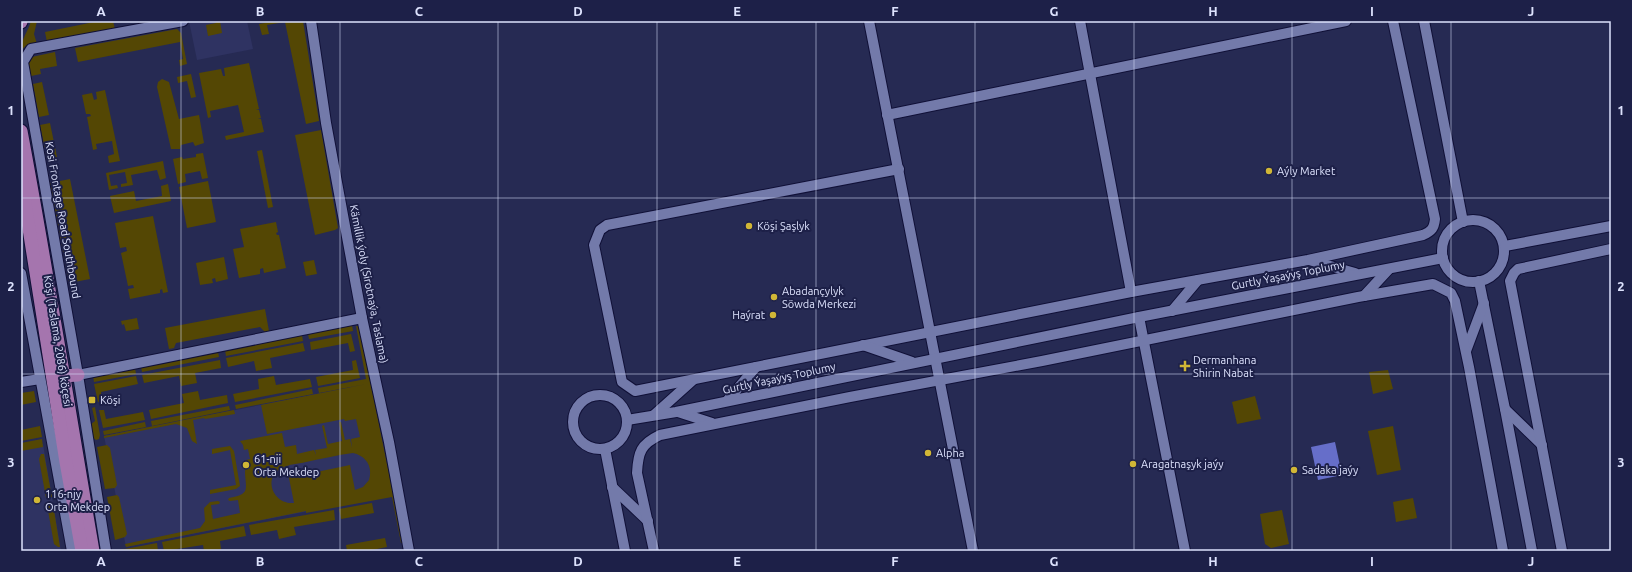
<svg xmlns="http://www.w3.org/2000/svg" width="1632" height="572" viewBox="0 0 1632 572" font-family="Ubuntu,sans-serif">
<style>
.built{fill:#2f3362}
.green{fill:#544704;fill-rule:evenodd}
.water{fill:#666ec9}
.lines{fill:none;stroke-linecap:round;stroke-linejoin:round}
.minor-casing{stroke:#101037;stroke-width:12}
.major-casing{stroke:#101037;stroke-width:15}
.minor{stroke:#737aaa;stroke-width:10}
.major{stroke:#a575ae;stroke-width:13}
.grid{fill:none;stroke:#dde2fd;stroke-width:1;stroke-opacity:0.55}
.poi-dot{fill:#d1b736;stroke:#1d2048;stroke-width:1.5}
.labels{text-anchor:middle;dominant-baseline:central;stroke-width:4;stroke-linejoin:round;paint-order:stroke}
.poi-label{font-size:11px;fill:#dde2fd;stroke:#1d2048;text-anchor:start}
.street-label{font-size:11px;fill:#dde2fd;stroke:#1d2048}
.neatline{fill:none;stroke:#dde2fd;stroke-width:1.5}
.grid-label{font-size:13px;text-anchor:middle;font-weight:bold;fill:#dde2fd}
</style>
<rect width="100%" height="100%" fill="#262a53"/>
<g class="built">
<polygon points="189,21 247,21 253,49 197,60"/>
<polygon points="367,384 389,495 126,547 104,436"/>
<polygon points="43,444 61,551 21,551 21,448"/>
</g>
<g class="green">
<path d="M31 21H37L34 34 37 44 26 46 21 50C21 39 28 32 31 21Z"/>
<polygon points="99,21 113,21 115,29 47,42 45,32"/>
<polygon points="216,21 220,21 222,33 208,36 206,25 216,23"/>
<polygon points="276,21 303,21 319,121 306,124 285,22 267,25 269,34 262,35 259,24"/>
<polygon points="177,29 181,33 187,64 180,66 179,60 183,59 180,42 78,62 75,48"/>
<polygon points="55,52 57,66 40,69 41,74 31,76 27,58"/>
<polygon points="249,63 259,109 256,110 259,110 261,118 258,119 261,119 264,132 226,140 225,136 244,132 238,105 210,111 211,117 208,118 199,73 221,69 223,76 225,76 224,68"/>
<polygon points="191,74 196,97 191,98 187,81 178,83 177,77"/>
<polygon points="162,79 169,82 179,119 199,115 204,143 195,146 193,142 181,145 180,149 171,149 157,87 158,82"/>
<polygon points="42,82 49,115 39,117 33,84"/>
<polygon points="105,90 120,161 109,163 108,156 114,154 112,141 96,144 97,149 93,150 87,117 91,116 90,114 86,114 82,95 92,93 94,100 97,99 96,92"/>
<polygon points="50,123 57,157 47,159 40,125"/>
<polygon points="321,130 338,228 335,230 315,235 295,135"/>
<polygon points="262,150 273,207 268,208 257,151"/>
<polygon points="203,153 208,178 202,179 200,171 185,174 186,182 178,184 173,159 182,157 183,159 196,157 196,154"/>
<polygon points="163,161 166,178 160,180 157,170 131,175 133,185 121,187 121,184 127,183 125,172 109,175 111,186 117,185 118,188 109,190 106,173"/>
<polygon points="70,179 90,279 69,283 50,183"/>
<polygon points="208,181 216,222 187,228 179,187"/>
<polygon points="168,184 171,201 114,213 110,196 134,191 136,201 162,196 161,186"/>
<polygon points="153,216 168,292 163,293 162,289 160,290 160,293 130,299 128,289 134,288 133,285 128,286 121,253 127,251 126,247 120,248 115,223"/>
<polygon points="276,222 278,232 276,233 277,235 279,235 286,268 264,273 263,268 260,269 260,274 239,278 233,249 244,247 240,229"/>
<polygon points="224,257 228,279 216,282 215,278 212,279 213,283 200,285 196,263"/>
<polygon points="314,260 317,274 306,276 303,262"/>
<polygon points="265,309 269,331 265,332 260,327 176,343 174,348 169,349 165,328"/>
<polygon points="137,318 139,329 126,331 124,324 122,325 121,321"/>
<polygon points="352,325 353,331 309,339 308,334"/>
<path d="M356 326H359L403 543H401L392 497 306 513V511L126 547 125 544 200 528 205 521 204 508 210 502 218 501 220 502 219 504 211 505 213 519 240 513 238 500 230 501 228 500 229 498C250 494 246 490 245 473 245 468 247 465 246 460L250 459 248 449 244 450 243 445 240 441 282 433 285 447 296 445 297 454 314 450 316 455 315 450 327 448 322 426 324 425 328 444 342 441 339 422H341L345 440 350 439 352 448 351 439 360 437 356 419 345 421 344 419 267 434 261 405 367 384 319 393 318 388 366 379ZM353 453C366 456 373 466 369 480L363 487 355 490 350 465 307 474 306 470 288 473 294 503C273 505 262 477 282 468 289 464 298 464 306 462 321 459 337 455 353 453Z"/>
<polygon points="351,334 355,351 350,352 348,343 311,350 310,342"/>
<polygon points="302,335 303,341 226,356 225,350"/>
<polygon points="303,343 305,351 270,358 272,368 256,371 254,361 228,367 226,358"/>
<polygon points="218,352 219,357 142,372 141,367"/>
<polygon points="220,360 221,368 195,373 197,383 181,386 179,376 144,383 142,375"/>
<polygon points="356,360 360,378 318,386 316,377 353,370 352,361"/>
<polygon points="135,368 136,374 94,382 93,376"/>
<polygon points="1388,370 1393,389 1373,394 1369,372"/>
<polygon points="136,376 138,384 101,392 102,401 98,402 94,384"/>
<polygon points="274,376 276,385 310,379 312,387 235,402 233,394 259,389 258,379"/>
<polygon points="312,389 313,394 236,409 235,405"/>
<polygon points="34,391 36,402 21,405 21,393"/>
<polygon points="198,391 200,400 227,395 228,403 151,419 149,410 184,403 182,394"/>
<polygon points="1255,396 1261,419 1237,424 1232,402"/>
<polygon points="229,406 230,410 152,426 151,421"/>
<polygon points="95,407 100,435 99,439 96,440 92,437 90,425 95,421 92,408"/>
<polygon points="99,410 104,410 106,419 143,412 145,420 103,428"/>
<polygon points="234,410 235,414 205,419 204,418 193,420 197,444 192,441 187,428 176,424 104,438 104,436"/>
<polygon points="145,422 146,427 104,435 103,431"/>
<polygon points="40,426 42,437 21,441 21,430"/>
<polygon points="1393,426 1401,470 1377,475 1368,431"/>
<polygon points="42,439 43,447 21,451 21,443"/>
<polygon points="107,445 110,448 117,485 115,488 105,489 97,447"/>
<polygon points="230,446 234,451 240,486 236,489 210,494 210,490 236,485 230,450 212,454 212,449"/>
<polygon points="41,454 44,454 52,497 46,498 39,459"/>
<polygon points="117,495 119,497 127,534 125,537 115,540 107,497"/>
<polygon points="1413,498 1417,518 1396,522 1393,502"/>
<polygon points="372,503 374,513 341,519 339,509"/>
<polygon points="53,504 60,547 58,547 54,544 47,505"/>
<polygon points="334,510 335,520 294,527 296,535 279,539 277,530 251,535 249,525"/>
<polygon points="1282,510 1289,544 1271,548 1265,544 1260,514"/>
<polygon points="244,526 246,536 220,541 221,549 204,551 203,545 164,551 162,542"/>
<polygon points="385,538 387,547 367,551 347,551 346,545"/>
<polygon points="157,543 158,551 114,551"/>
</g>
<polygon class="water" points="1335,442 1342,475 1318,480 1311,447"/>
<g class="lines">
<g class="minor-casing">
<g id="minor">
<polyline points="311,21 326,123 362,318 389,442 409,551"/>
<polyline points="869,21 973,551"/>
<polyline points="1080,21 1131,292"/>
<polyline points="1424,21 1463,222"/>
<polyline points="887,115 1346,21"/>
<path d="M899 169 607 225 600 230 594 245 622 382 635 391 1131 292 1308 260 1423 235C1432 231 1434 228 1435 219L1393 21"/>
<circle cx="1473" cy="251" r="31"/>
<polyline points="1505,246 1611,226"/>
<polyline points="1309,260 1355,273"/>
<polyline points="21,273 72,551"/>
<polyline points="1479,281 1505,409 1532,551"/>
<polyline points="1364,296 1389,269"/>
<polyline points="1172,311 1198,280"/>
<polyline points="1139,317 1185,551"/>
<polyline points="863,345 912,362"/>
<polyline points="1466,351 1484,303"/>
<polyline points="78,375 362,318"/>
<polyline points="21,382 40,379"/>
<circle cx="600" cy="422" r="27"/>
<polyline points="727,401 756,367"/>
<polyline points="1505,409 1542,445"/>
<polyline points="678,412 712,423"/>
<polyline points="654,415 693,380"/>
<polyline points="627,420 676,412 1139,317 1443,258"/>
<polyline points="605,449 625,551"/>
<polyline points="612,487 648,521"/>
<polyline points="106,551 78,375 23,62 31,49 183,21"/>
<path d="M654 551 637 473C638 452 641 444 660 435L850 397 1042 361 1358 297 1433 284 1451 293 1455 301 1469 367 1503 551"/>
<polyline points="1562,551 1510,281 1514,273 1518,269 1611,249"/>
</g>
</g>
<g class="major-casing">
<g id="major">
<polyline points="21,22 21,21"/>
<path d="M21 131C47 270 69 411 93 551"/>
<polyline points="21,178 66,462 82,551"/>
<polyline points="63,376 78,375"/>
</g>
</g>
<use href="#minor" class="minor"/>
<use href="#major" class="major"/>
</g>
<path class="grid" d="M181 21V551M340 21V551M498 21V551M657 21V551M816 21V551M975 21V551M1134 21V551M1292 21V551M1451 21V551M21 198H1611M21 374H1611"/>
<g class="poi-dot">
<circle cx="1269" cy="171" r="4"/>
<circle cx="749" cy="226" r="4"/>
<circle cx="774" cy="297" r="4"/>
<circle cx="773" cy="315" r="4"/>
<path d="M1183 360h4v4h4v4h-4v4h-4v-4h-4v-4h4z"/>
<rect x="88" y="396" width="8" height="8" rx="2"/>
<circle cx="928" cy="453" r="4"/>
<circle cx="1133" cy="464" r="4"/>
<circle cx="246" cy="465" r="4"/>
<circle cx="1294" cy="470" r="4"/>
<circle cx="37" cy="500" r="4"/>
</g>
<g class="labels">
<g class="poi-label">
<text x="1277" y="171">Aýly Market</text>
<text x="757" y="226">Köşi Şaşlyk</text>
<text x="782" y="291">Abadançylyk<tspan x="782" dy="13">Söwda Merkezi</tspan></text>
<text x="765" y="315" text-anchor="end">Haýrat</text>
<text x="1193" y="360">Dermanhana<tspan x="1193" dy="13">Shirin Nabat</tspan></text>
<text x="100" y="400">Köşi</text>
<text x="936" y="453">Alpha</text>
<text x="254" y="459">61-nji<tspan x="254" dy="13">Orta Mekdep</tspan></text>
<text x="1141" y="464">Aragatnaşyk jaýy</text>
<text x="1302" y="470">Sadaka jaýy</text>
<text x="45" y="494">116-njy<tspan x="45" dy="13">Orta Mekdep</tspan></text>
</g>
<g class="street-label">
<text transform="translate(63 220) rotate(80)">Kosi Frontage Road Southbound</text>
<text transform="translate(1288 275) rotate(-11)">Gurtly Ýaşaýyş Toplumy</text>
<text transform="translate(369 284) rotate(79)">Kämillik ýoly (Sirotnaýa, Taslama)</text>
<text transform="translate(58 341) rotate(81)">Köşi (Taslama, 2086) köçesi</text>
<text transform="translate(779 378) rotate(-12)">Gurtly Ýaşaýyş Toplumy</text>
</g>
</g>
<rect width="1632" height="572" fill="none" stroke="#1d2048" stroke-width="44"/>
<rect x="22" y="22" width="1588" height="528" class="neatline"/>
<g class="grid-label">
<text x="101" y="16">A</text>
<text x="260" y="16">B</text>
<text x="419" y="16">C</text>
<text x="578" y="16">D</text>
<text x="737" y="16">E</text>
<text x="895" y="16">F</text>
<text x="1054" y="16">G</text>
<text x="1213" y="16">H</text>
<text x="1372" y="16">I</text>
<text x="1531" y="16">J</text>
<text x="11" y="115">1</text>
<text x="1621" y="115">1</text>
<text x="11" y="291">2</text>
<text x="1621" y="291">2</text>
<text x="11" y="467">3</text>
<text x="1621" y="467">3</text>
<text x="101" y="566">A</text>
<text x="260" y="566">B</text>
<text x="419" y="566">C</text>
<text x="578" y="566">D</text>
<text x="737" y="566">E</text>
<text x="895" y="566">F</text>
<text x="1054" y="566">G</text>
<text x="1213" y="566">H</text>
<text x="1372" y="566">I</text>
<text x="1531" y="566">J</text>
</g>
</svg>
